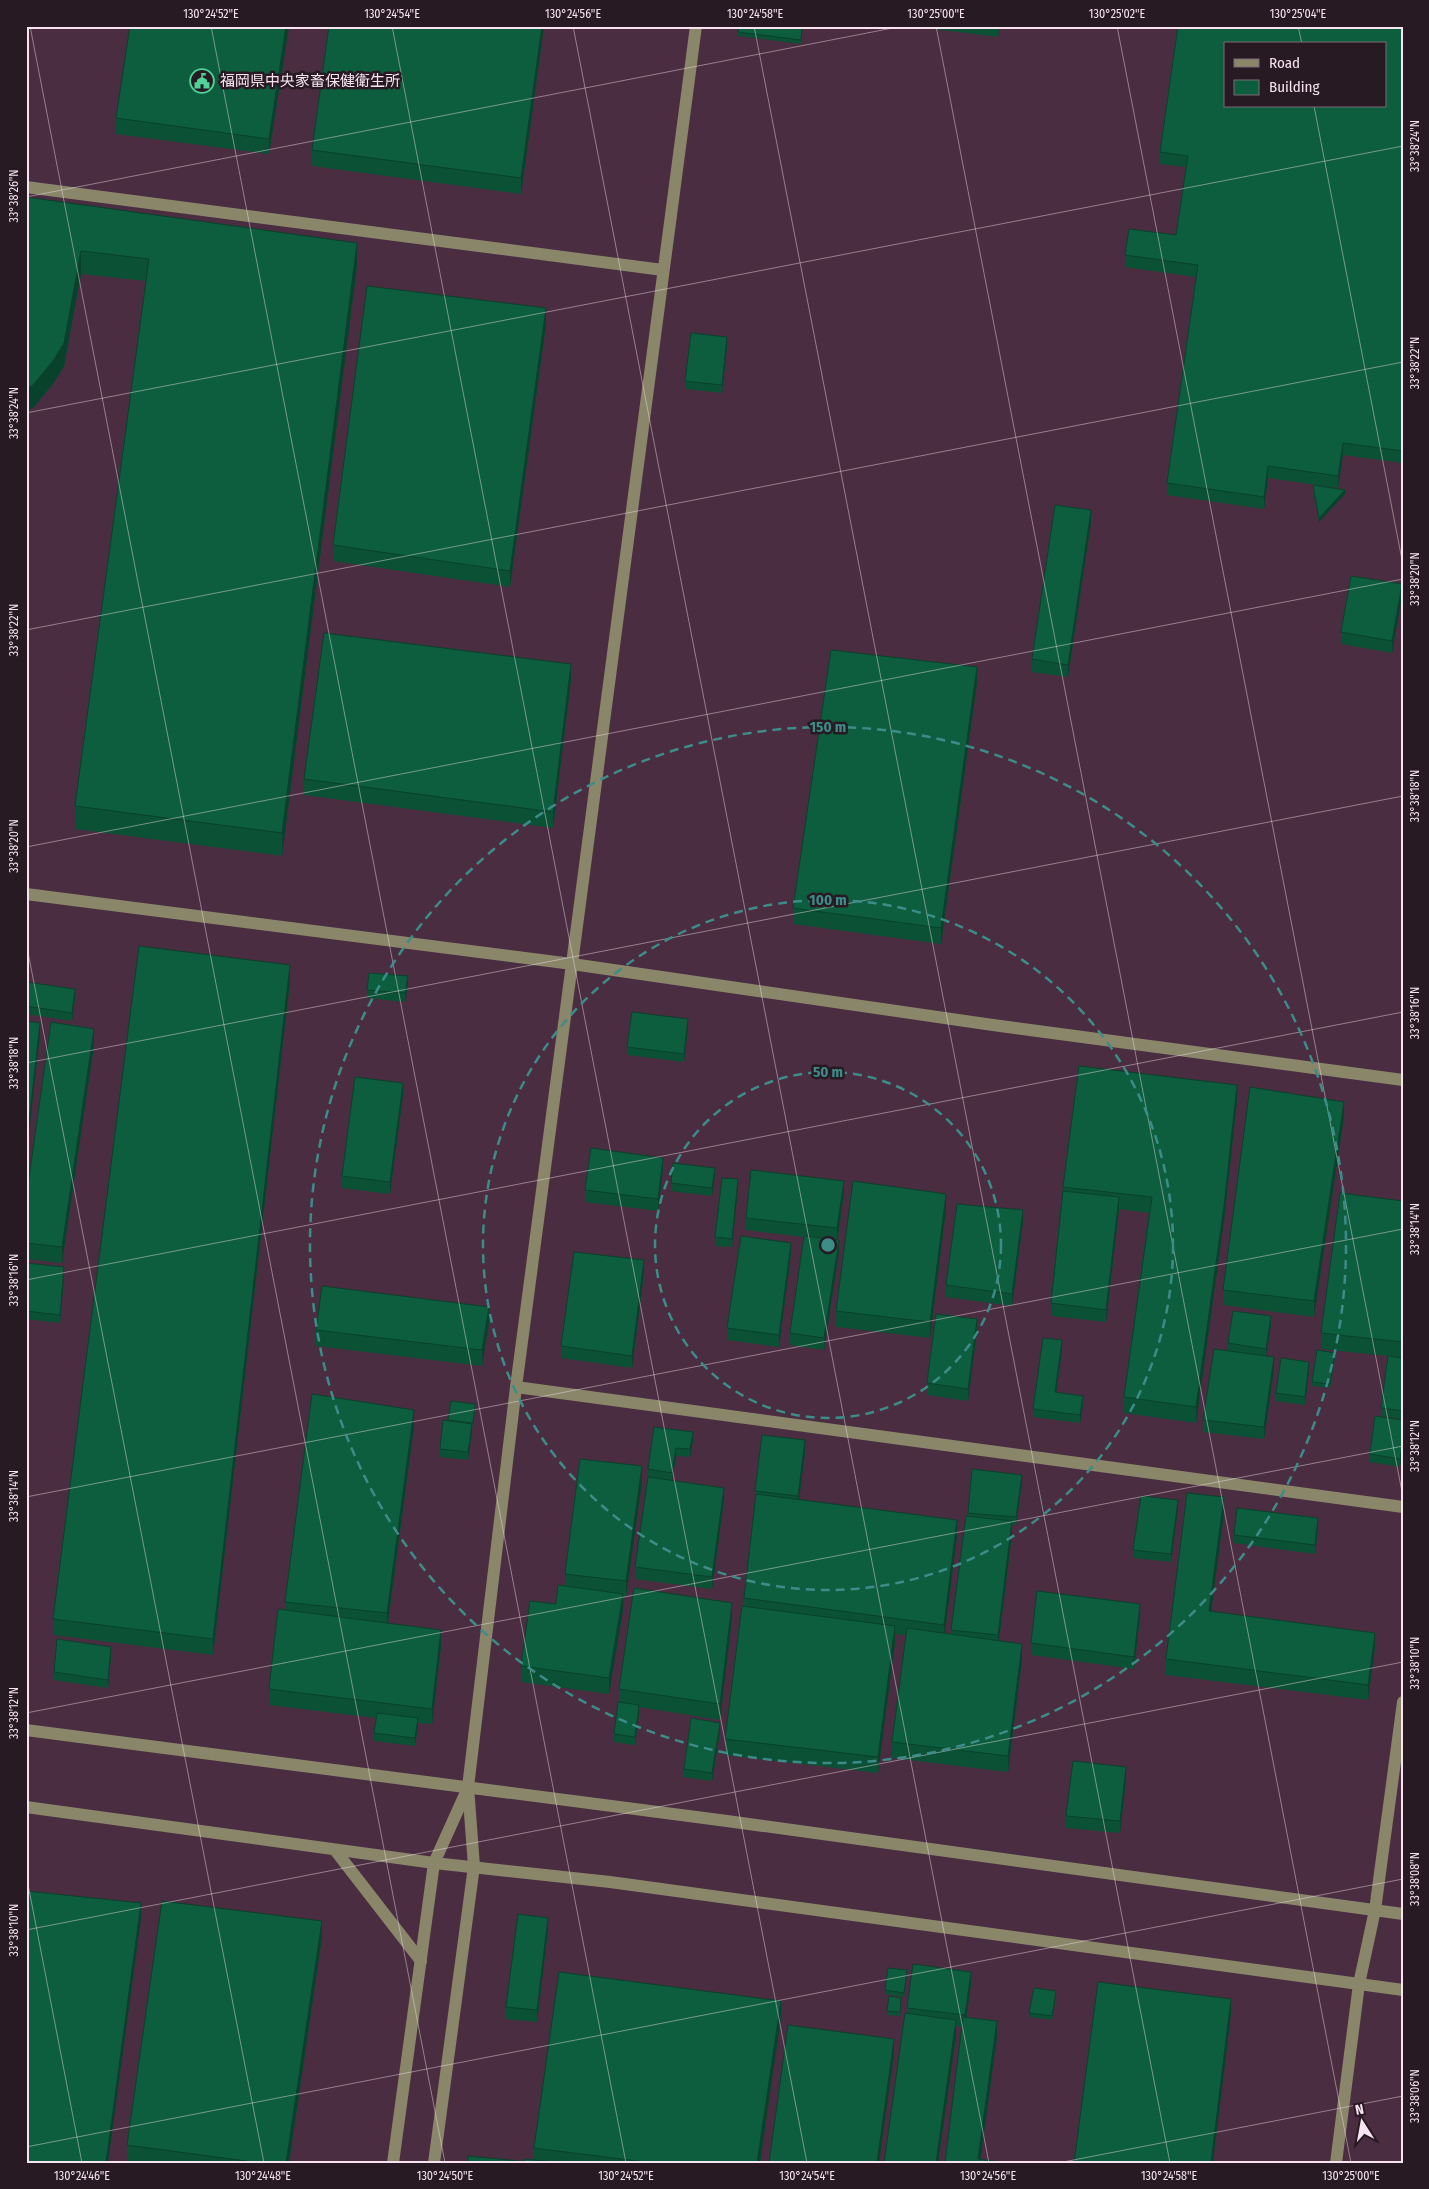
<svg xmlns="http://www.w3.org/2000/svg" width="1429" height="2189" viewBox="0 0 1429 2189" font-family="'Fira Sans Condensed','Noto Sans JP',sans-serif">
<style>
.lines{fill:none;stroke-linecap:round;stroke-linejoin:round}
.minor{stroke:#8a866a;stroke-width:12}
.wall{fill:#0b5136}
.shaded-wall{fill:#09422c}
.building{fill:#0d5e3f;stroke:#09422c;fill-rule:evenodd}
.ticks{fill:none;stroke:#f7e4f0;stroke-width:1;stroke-opacity:0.45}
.ring{fill:none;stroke:#3d8c88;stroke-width:2.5;stroke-dasharray:9 6}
.labels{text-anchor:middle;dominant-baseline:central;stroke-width:5;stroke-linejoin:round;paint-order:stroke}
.poi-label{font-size:15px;fill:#f7e4f0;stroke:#281a23;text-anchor:start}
.centre{fill:#3d8c88;stroke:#281a23;stroke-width:2.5}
.ring-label{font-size:15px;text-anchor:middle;font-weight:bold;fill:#3d8c88;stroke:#281a23;stroke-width:5;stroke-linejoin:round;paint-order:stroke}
.neatline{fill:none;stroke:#f7e4f0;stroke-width:2}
.ticks-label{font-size:12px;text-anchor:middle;fill:#f7e4f0}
</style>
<rect width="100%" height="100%" fill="#4a2d40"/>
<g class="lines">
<g class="minor">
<polyline points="26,187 663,270"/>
<polyline points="26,894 572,964 993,1025 1403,1080"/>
<polyline points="516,1387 1403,1507"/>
<polyline points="26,1730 727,1821 1403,1914"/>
<polyline points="26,1807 434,1863 610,1882 1403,1990"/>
<polyline points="335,1850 421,1961"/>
<polyline points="393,2163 434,1863 467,1790"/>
<polyline points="434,2163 474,1866 468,1787 516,1387 696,26"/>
<polyline points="1336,2163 1359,1984 1375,1910 1403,1702"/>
</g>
</g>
<g class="wall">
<polygon points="130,26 289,26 269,154 116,134 116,118"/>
<polygon points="544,26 521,194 312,166 312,150"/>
<polygon points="803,26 801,44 738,36 738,32"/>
<polygon points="910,26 999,26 998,37"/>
<polygon points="1403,26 1403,463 1343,455 1338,488 1268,478 1264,509 1167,495 1167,483 1196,277 1125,267 1125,255 1176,235 1186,167 1160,164 1160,152"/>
<polygon points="26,197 357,266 282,856 75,829 75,806 146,281 81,274 64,366 53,384 33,408"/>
<polygon points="546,324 510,587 333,561 333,545"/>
<polygon points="727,345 722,393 685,389 685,381"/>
<polygon points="1313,485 1345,494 1319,522 1313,489"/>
<polygon points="1091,522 1068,677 1032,672 1032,659"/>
<polygon points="1402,596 1392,653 1341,644 1341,632"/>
<polygon points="571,680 553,828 304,795 304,779"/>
<polygon points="977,683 941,944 793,924 793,908"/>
<polygon points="290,981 213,1655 53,1635 53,1619"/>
<polygon points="26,982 75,998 72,1021 26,1014"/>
<polygon points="408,984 405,1002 367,998 367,990"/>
<polygon points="688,1028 684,1062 627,1055 627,1047"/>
<polygon points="94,1045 62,1263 26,1259 26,1199"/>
<polygon points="403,1095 390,1194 342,1188 342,1176"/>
<polygon points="1237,1101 1224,1221 1196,1423 1124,1413 1124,1397 1149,1213 1119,1209 1106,1322 1051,1316 1051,1303 1063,1187"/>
<polygon points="1344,1117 1314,1317 1223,1305 1223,1290"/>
<polygon points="663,1170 658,1211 585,1202 585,1190"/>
<polygon points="715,1176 712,1196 671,1191 671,1183"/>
<polygon points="738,1188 732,1247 715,1246 715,1237"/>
<polygon points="844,1193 838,1240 839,1252 824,1350 790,1345 790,1333 804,1237 746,1230 746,1218"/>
<polygon points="1403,1201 1403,1358 1393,1357 1403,1358 1403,1419 1381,1416 1381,1408 1388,1356 1321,1349 1321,1333"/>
<polygon points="946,1210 930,1338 836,1327 836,1311"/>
<polygon points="1023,1222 1012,1306 946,1297 946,1285"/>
<polygon points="791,1255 779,1347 727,1340 727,1328"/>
<polygon points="26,1263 64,1275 60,1323 26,1319"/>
<polygon points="644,1272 632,1368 561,1358 561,1346"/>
<polygon points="489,1323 482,1366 316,1346 316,1330"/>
<polygon points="1271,1324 1266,1356 1274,1369 1264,1439 1203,1432 1203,1420 1228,1350 1228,1343"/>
<polygon points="977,1331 968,1401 927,1395 927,1383"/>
<polygon points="1062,1349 1056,1393 1083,1404 1080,1423 1033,1417 1033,1409"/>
<polygon points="1335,1357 1330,1388 1312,1386 1312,1382"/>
<polygon points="1309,1370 1305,1405 1276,1401 1276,1393"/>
<polygon points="451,1401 475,1408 468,1460 440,1457 440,1449 448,1420"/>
<polygon points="1403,1420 1400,1467 1370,1462 1370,1454"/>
<polygon points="414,1426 388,1623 441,1646 432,1724 418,1723 415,1746 374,1741 374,1733 376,1718 269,1705 269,1689 285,1610 285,1602"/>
<polygon points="693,1432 693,1440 690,1457 676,1456 672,1480 724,1500 712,1589 635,1579 635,1567 648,1478 648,1469"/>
<polygon points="805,1452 799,1499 957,1536 945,1633 951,1634 968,1513 1022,1483 1016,1525 1012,1525 1012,1533 999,1641 1022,1660 1008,1772 892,1758 892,1742 906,1635 895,1634 895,1642 878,1773 725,1755 725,1739 744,1606 744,1598 755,1501 755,1491"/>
<polygon points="642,1482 626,1597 623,1597 623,1610 609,1694 521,1682 521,1666 556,1604 565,1586 565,1574"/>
<polygon points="1178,1508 1171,1562 1133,1558 1133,1550"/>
<polygon points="1224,1513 1211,1611 1375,1648 1368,1700 1166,1675 1166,1659"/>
<polygon points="1318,1526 1315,1554 1234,1543 1234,1535"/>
<polygon points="1140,1616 1134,1669 1031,1655 1031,1643"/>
<polygon points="732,1619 720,1720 639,1707 639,1713 635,1745 614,1742 614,1734 619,1702 619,1689"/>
<polygon points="111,1655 108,1688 54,1680 54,1672"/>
<polygon points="720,1731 712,1781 684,1777 684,1769"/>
<polygon points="1126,1779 1120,1833 1066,1828 1066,1816"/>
<polygon points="548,1930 537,2022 506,2019 506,2007"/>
<polygon points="322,1937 289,2163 137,2163 127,2161 127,2145"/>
<polygon points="907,1974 904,1997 885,1994 885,1990"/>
<polygon points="971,1984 966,2017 997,2037 980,2159 945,2163 962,2027 956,2026 956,2036 938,2163 884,2163 907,2013 907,2008"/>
<polygon points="1056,1996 1052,2020 1029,2017 1029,2013"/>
<polygon points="901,1998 900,2016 887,2015 887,2011"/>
<polygon points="781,2017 760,2163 524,2163 534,2160 534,2148"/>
</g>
<g class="shaded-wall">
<polygon points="29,26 31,26 26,63 26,47"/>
<polygon points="286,26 289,26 269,154 269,139"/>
<polygon points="542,26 544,26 521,194 521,178"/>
<polygon points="998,26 999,26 998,37"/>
<polygon points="357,243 357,266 282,856 282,833"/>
<polygon points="81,251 81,274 64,366 53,384 33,408 26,412 26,389"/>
<polygon points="546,308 546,324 510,587 510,571"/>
<polygon points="727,337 727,345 722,393 722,385"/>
<polygon points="1343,443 1343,455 1338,488 1338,476"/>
<polygon points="1268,466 1268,478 1264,509 1264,497"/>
<polygon points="1345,490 1345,494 1319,522 1319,518"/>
<polygon points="1091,510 1091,522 1068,677 1068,665"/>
<polygon points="1402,584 1402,596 1392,653 1392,641"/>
<polygon points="571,664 571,680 553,828 553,812"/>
<polygon points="977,667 977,683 941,944 941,928"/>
<polygon points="290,965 290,981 213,1655 213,1639"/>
<polygon points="408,976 408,984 405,1002 405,993"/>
<polygon points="75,989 75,998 72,1021 72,1013"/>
<polygon points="688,1019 688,1028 684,1062 684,1054"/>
<polygon points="40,1023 40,1035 26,1161 26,1149"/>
<polygon points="94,1029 94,1045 62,1263 62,1247"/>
<polygon points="403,1083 403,1095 390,1194 390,1182"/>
<polygon points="1237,1085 1237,1101 1224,1221 1196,1423 1196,1407"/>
<polygon points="1344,1102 1344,1117 1314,1317 1314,1301"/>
<polygon points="663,1158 663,1170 658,1211 658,1199"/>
<polygon points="715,1168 715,1176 712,1196 712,1188"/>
<polygon points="738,1179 738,1188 732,1247 732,1239"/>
<polygon points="844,1181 844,1193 837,1240 837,1228"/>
<polygon points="946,1194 946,1210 930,1338 930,1322"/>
<polygon points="1119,1197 1119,1209 1106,1322 1106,1310"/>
<polygon points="1023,1210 1023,1222 1012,1306 1012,1294"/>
<polygon points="839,1240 839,1252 824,1350 824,1338"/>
<polygon points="791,1243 791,1255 779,1347 779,1335"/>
<polygon points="644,1260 644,1272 632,1368 632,1356"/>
<polygon points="64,1267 64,1275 60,1323 60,1315"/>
<polygon points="489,1307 489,1323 482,1366 482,1350"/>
<polygon points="1271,1316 1271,1324 1266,1357 1266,1349"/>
<polygon points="977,1319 977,1331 968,1401 968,1389"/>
<polygon points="1062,1340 1062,1349 1055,1401 1055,1392"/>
<polygon points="1274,1357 1274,1369 1264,1439 1264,1427"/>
<polygon points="1309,1362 1309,1370 1305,1405 1305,1397"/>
<polygon points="1083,1396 1083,1404 1080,1423 1080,1415"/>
<polygon points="414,1410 414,1426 387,1629 387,1613"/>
<polygon points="472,1424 472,1432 468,1460 468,1452"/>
<polygon points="693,1432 693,1440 690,1457 690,1449"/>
<polygon points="805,1440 805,1452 798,1508 798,1496"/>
<polygon points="1403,1441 1403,1449 1400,1467 1400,1459"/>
<polygon points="676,1448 676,1456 672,1481 672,1473"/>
<polygon points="642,1466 642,1482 626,1597 626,1581"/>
<polygon points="1022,1475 1022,1483 1016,1525 1016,1517"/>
<polygon points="724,1488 724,1500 712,1589 712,1577"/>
<polygon points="1224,1497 1224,1513 1209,1627 1209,1611"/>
<polygon points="1178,1500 1178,1508 1171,1562 1171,1554"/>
<polygon points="1318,1518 1318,1526 1315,1554 1315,1545"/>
<polygon points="957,1520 957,1536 944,1640 944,1625"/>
<polygon points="1012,1521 1012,1533 998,1648 998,1635"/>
<polygon points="623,1594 623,1610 609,1694 609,1678"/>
<polygon points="732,1603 732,1619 720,1720 720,1704"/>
<polygon points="1140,1604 1140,1616 1134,1669 1134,1657"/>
<polygon points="895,1626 895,1642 878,1773 878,1757"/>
<polygon points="441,1630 441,1646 432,1724 432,1709"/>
<polygon points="1375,1633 1375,1648 1368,1700 1368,1685"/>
<polygon points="1022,1644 1022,1660 1008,1772 1008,1756"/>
<polygon points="111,1647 111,1655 108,1688 108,1680"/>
<polygon points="639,1705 639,1713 635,1745 635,1737"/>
<polygon points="418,1718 418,1726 415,1746 415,1738"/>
<polygon points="720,1723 720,1731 712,1781 712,1773"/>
<polygon points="1126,1767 1126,1779 1120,1833 1120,1821"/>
<polygon points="141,1903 141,1919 108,2163 106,2163"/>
<polygon points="548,1918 548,1930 537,2022 537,2010"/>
<polygon points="322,1921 322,1937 289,2163 286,2163"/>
<polygon points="971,1972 971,1984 965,2027 965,2015"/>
<polygon points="1231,1999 1231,2015 1213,2163 1211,2163"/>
<polygon points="781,2001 781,2017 760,2163 757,2163"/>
<polygon points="956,2020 956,2036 938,2163 936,2163"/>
<polygon points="997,2021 997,2037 980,2163 978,2159"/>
<polygon points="894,2039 894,2055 879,2163 877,2163"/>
</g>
<g class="building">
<polygon points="26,26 29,26 26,47"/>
<polygon points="130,26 286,26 269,139 116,118"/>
<polygon points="329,26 542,26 521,178 312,150"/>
<polygon points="739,26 802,26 801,40 738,32"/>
<path d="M1178 26H1403V451L1343 443 1338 476 1268 466 1264 497 1167 483 1198 265 1125 255 1129 229 1176 235 1188 156 1160 152ZM1225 44H1385V106H1225Z"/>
<polygon points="26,197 357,243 282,833 75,806 149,259 81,251 64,343 53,361 33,385 26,389"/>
<polygon points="367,286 546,308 510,571 333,545"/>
<polygon points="691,333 727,337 722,385 685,381"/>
<polygon points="1313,485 1345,490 1319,518"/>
<polygon points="1055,505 1091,510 1068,665 1032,659"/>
<polygon points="1351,576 1402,584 1392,641 1341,632"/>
<polygon points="324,633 571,664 553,812 304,779"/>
<polygon points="831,650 977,667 941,928 793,908"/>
<polygon points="139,946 290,965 213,1639 53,1619"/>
<polygon points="369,973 408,976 405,993 367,990"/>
<polygon points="26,982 75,989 72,1013 26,1006"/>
<polygon points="632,1012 688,1019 684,1054 627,1047"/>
<polygon points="26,1021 40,1023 26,1149"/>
<polygon points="51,1022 94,1029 62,1247 26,1243 26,1199"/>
<polygon points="1079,1066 1237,1085 1224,1206 1196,1407 1124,1397 1152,1197 1063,1187"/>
<polygon points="355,1077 403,1083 390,1182 342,1176"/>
<polygon points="1250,1087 1344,1102 1314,1301 1223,1290"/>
<polygon points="591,1148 663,1158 658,1199 585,1190"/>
<polygon points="673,1163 715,1168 712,1188 671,1183"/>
<polygon points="751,1170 844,1181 837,1228 746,1218"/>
<polygon points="722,1178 738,1179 732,1239 715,1237"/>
<polygon points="853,1181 946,1194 930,1322 836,1311"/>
<polygon points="1063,1191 1119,1197 1106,1310 1051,1303"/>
<polygon points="1340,1193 1403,1201 1403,1342 1321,1333"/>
<polygon points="957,1204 1023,1210 1012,1294 946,1285"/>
<polygon points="741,1236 791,1243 779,1335 727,1328"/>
<polygon points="804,1236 839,1240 824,1338 790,1333"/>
<polygon points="574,1252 644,1260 632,1356 561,1346"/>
<polygon points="26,1263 64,1267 60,1315 26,1311"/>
<polygon points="322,1286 489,1307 482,1350 316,1330"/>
<polygon points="1233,1311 1271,1316 1266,1349 1228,1343"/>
<polygon points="936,1314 977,1319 968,1389 927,1383"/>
<polygon points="1043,1338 1062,1340 1055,1392 1083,1396 1080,1415 1033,1409"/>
<polygon points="1214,1349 1274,1357 1264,1427 1203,1420"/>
<polygon points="1317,1350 1335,1353 1330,1384 1312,1382"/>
<polygon points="1388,1356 1403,1358 1403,1411 1381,1408"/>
<polygon points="1281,1358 1309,1362 1305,1397 1276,1393"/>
<polygon points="312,1394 414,1410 387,1613 285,1602"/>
<polygon points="451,1401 475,1404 473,1423 448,1420"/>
<polygon points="1375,1416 1403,1420 1403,1441 1400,1459 1370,1454"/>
<polygon points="443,1420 472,1424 468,1452 440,1449"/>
<polygon points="654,1427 693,1432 690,1449 676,1448 672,1473 648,1469"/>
<polygon points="762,1435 805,1440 798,1496 755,1491"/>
<polygon points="580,1459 642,1466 626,1581 565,1574"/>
<polygon points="972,1469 1022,1475 1016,1517 968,1513"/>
<polygon points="648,1477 724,1488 712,1577 635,1567"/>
<polygon points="1187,1493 1224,1497 1209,1611 1375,1633 1368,1685 1166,1659"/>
<polygon points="756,1494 957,1520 944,1625 744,1598"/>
<polygon points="1141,1496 1178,1500 1171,1554 1133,1550"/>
<polygon points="1237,1508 1318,1518 1315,1545 1234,1535"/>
<polygon points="966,1516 1012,1521 998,1635 951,1630"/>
<polygon points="558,1585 623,1594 609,1678 521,1666 530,1601 556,1604"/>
<polygon points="634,1588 732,1603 720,1704 619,1689"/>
<polygon points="1037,1591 1140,1604 1134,1657 1031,1643"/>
<polygon points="742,1606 895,1626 878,1757 725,1739"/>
<polygon points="278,1609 441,1630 432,1709 269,1689"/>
<polygon points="907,1628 1022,1644 1008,1756 892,1742"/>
<polygon points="57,1639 111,1647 108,1680 54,1672"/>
<polygon points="618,1702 639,1705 635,1737 614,1734"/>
<polygon points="377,1713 418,1718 415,1738 374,1733"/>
<polygon points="691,1718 720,1723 712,1773 684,1769"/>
<polygon points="1073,1761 1126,1767 1120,1821 1066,1816"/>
<polygon points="26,1891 141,1903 106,2163 26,2163"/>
<polygon points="162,1901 322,1921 286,2163 261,2163 127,2145"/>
<polygon points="518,1914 548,1918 537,2010 506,2007"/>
<polygon points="913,1964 971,1972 965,2015 907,2008"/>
<polygon points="888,1968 907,1970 904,1993 885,1990"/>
<polygon points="559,1972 781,2001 757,2163 654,2163 534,2148"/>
<polygon points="1098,1982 1231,1999 1211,2163 1074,2163"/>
<polygon points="1034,1988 1056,1991 1052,2016 1029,2013"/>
<polygon points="889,1996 901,1998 900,2012 887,2011"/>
<polygon points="905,2013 956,2020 936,2163 884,2163"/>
<polygon points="963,2017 997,2021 978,2159 1008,2163 945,2163"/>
<polygon points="788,2025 894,2039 877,2163 769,2163"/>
<polygon points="468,2156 519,2161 519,2163 468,2163"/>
<polygon points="524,2159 565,2163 524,2163"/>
<polygon points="1374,2161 1391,2163 1374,2163"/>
</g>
<path class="ticks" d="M30 26 445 2163M211 26 626 2163M392 26 807 2163M573 26 989 2163M754 26 1170 2163M936 26 1351 2163M1117 26 1403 1497M1298 26 1302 44M1314 106 1403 565M26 197 903 26M26 413 1403 146M26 630 1403 362M26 847 1403 579M26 942 264 2163M26 1063 1403 796M26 1280 1403 1012M26 1497 1403 1229M26 1713 1403 1446M26 1874 82 2163M26 1930 1403 1662M26 2147 1403 1879M1058 2163 1403 2096"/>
<g class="ring">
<circle cx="828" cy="1245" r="173"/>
<circle cx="828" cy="1245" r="345"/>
<circle cx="828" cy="1245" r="518"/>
</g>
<defs>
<g id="civic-ring" transform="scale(1.25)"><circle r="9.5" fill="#281a23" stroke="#4fd399" stroke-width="1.5"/><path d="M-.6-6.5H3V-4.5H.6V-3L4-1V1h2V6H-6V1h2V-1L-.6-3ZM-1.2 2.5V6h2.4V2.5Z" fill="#4fd399"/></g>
</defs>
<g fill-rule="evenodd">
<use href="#civic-ring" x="202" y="81"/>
</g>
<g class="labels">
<g class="poi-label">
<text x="220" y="81">福岡県中央家畜保健衛生所</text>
</g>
</g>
<circle cx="828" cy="1245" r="8" class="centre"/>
<g class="ring-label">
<text x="828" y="732">150 m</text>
<text x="828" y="905">100 m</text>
<text x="828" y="1077">50 m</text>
</g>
<rect width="1429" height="2189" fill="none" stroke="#281a23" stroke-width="55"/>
<rect x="1224" y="42" width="162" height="65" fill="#281a23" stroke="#7b6b75"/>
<rect x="1234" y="59" width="25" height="8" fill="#8a866a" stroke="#7b6b75"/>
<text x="1269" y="68" font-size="15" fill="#f7e4f0">Road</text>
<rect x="1234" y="80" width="25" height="15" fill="#0d5e3f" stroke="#7b6b75"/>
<text x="1269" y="92" font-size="15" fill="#f7e4f0">Building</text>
<g transform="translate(1362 2122) rotate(349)" stroke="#281a23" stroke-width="4" paint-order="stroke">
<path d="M0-4L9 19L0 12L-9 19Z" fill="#f7e4f0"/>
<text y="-8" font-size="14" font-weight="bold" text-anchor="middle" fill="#f7e4f0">N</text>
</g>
<rect x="28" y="28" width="1374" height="2134" class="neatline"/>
<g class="ticks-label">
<text x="211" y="18">130°24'52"E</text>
<text x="392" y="18">130°24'54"E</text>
<text x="573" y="18">130°24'56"E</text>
<text x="755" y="18">130°24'58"E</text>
<text x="936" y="18">130°25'00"E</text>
<text x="1117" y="18">130°25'02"E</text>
<text x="1298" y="18">130°25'04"E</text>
<text transform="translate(1415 146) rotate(-90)" y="4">33°38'24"N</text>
<text transform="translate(14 196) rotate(-90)" y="4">33°38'26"N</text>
<text transform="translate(1415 363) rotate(-90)" y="4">33°38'22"N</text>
<text transform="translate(14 413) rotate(-90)" y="4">33°38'24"N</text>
<text transform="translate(1415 579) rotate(-90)" y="4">33°38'20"N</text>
<text transform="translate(14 630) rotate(-90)" y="4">33°38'22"N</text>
<text transform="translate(1415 796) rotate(-90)" y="4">33°38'18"N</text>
<text transform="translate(14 846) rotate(-90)" y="4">33°38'20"N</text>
<text transform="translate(1415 1013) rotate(-90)" y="4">33°38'16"N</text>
<text transform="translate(14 1063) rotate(-90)" y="4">33°38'18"N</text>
<text transform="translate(1415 1229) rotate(-90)" y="4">33°38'14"N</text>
<text transform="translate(14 1280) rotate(-90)" y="4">33°38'16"N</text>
<text transform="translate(1415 1446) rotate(-90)" y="4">33°38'12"N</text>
<text transform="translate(14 1496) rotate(-90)" y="4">33°38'14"N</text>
<text transform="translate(1415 1663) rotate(-90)" y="4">33°38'10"N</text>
<text transform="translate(14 1713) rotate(-90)" y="4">33°38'12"N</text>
<text transform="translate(1415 1879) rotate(-90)" y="4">33°38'08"N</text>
<text transform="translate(14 1930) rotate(-90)" y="4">33°38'10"N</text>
<text transform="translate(1415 2096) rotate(-90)" y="4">33°38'06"N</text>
<text x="82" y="2180">130°24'46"E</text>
<text x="263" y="2180">130°24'48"E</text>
<text x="445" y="2180">130°24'50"E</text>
<text x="626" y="2180">130°24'52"E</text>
<text x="807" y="2180">130°24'54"E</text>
<text x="988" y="2180">130°24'56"E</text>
<text x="1169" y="2180">130°24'58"E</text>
<text x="1351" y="2180">130°25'00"E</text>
</g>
</svg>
